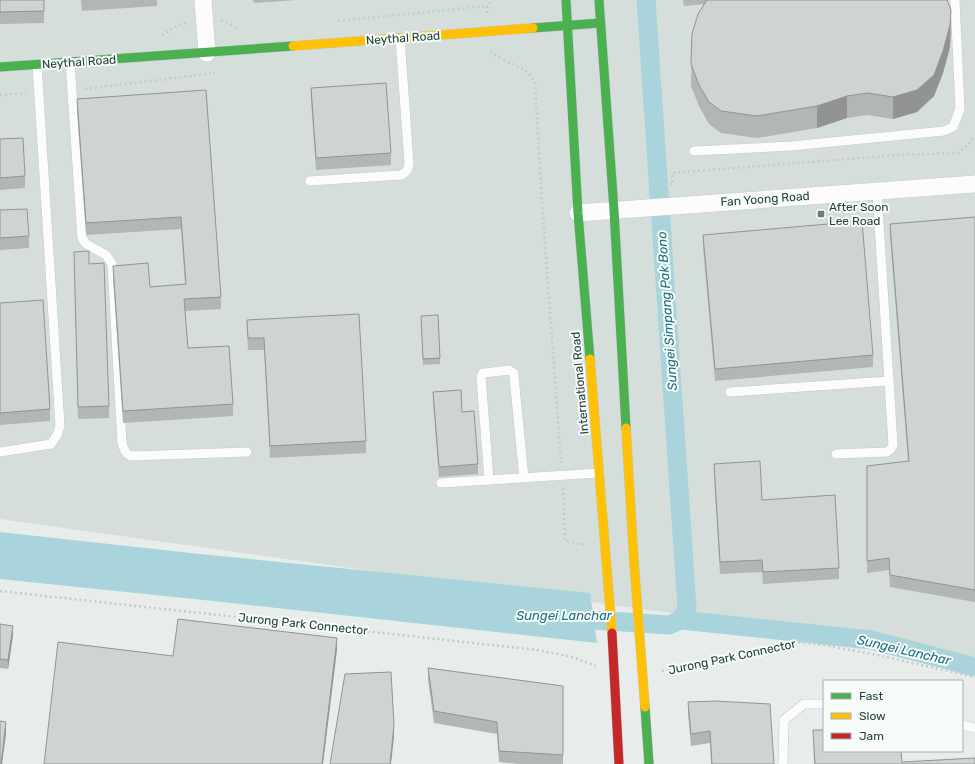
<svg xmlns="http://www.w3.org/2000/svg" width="975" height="764" viewBox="0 0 975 764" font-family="Rubik,sans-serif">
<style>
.built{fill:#d6dedb}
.water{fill:#a9d4db}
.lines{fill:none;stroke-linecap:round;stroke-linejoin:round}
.canal{stroke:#a9d4db;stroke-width:19}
.lane-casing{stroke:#c5cac8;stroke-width:10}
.street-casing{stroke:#c5cac8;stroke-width:18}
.fast-casing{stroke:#c3cbc8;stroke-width:10}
.slow-casing{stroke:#c3cbc8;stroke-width:10}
.jam-casing{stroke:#c3cbc8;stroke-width:10}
.path{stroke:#c3ccca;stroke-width:2.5;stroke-dasharray:2 3;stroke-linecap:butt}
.lane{stroke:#fcfcfc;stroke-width:9}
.street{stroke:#fcfcfc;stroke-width:17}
.fast{stroke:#4caf50;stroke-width:9}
.slow{stroke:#ffc107;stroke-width:9}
.jam{stroke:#c62828;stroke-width:9}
.wall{fill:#b2b6b5}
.shaded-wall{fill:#919493}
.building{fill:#cfd4d2;stroke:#919493}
.poi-dot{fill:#697e78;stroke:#f7fbf9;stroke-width:1.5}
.labels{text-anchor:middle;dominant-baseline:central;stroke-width:4;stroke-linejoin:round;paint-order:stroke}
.street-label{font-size:12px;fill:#24423a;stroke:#f7fbf9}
.poi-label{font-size:12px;fill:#24423a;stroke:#f7fbf9;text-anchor:start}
.water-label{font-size:13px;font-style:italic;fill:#1c6f80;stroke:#f7fbf9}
</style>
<rect width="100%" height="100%" fill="#e8edeb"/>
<polygon class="built" points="0,0 975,0 975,668 878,642 0,519"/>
<polygon class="water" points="0,532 200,554 590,593 597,643 213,601 0,579"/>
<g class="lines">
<g class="canal">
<polyline points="646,0 687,608 681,620"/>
<polyline points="594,620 669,625 681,620 871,640 975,667"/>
</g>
<g class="lane-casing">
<g id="lane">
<path d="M70 62 82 238 86 244 106 255 112 264 122 443C124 449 125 454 131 456L247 452"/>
<polyline points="694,151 791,146 944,131 953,127 960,109 955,0"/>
<path d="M310 181 401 175C408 172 408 169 409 163L400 39"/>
<polyline points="730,392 889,381"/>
<polyline points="0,452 51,444 57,435 60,426 37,65"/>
<polyline points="836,454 887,452 891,449 893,445 877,191"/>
<polyline points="489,480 481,377 483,373 485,373 509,370 514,373 514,377 524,478"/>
<polyline points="441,483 599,473"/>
<polyline points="962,725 975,728"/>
<polyline points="783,764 784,720 804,704 824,704"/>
</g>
</g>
<g class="street-casing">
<g id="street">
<polyline points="203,0 207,53"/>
<polyline points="578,213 975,184"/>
</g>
</g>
<g class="fast-casing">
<g id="fast">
<polyline points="566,0 578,213 590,359"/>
<polyline points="599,0 614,210 626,428"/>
<polyline points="533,28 600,23"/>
<polyline points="0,67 293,46"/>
<polyline points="645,707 649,764"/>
</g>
</g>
<g class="slow-casing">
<g id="slow">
<polyline points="293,46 533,28"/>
<polyline points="590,359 612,633"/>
<polyline points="626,428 634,562 645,707"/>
</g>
</g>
<g class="jam-casing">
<polyline id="jam" points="612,633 619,764"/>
</g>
<g class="path">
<polyline points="487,13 487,6 493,0"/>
<polyline points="221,21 225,21 238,29"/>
<polyline points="338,21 487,6"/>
<polyline points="162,35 181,24 188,23"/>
<path d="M491 51C494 54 498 57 502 59 516 67 527 66 535 83L541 188 561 463"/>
<polyline points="85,89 215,73"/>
<polyline points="0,95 26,93"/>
<polyline points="670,184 673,184 672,173 898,155 957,153 969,144 975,136"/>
<polyline points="563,488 565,541 585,545"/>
<polyline points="0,591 537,650 572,657 596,666"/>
<polyline points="662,671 725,656 769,651 795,642 824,645 877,655 975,677"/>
</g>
<use href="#lane" class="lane"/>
<use href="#street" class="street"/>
<use href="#fast" class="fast"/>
<use href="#slow" class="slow"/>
<use href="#jam" class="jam"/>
</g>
<g class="wall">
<polygon points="0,0 44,11 44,23 0,24"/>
<polygon points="81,0 157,0 157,6 82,11"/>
<polygon points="253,0 296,0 254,3"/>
<polygon points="683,0 947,0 951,32 950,47 943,73 934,96 917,112 893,119 868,115 847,118 817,128 757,138 721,133 709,124 699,106 691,86 692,34 704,4 684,6"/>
<polygon points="311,88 391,153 391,165 316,170 311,100"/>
<polygon points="206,90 221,297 221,309 185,311 188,348 233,404 233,416 123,423 113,278 113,266 150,287 185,284 181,229 86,235 77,111 77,99"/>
<polygon points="0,139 25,176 25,188 0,190"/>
<polygon points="0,210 29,236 29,248 0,250"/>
<polygon points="975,217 975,602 890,587 889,570 867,573 867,466 908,461 890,236 890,224"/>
<polygon points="703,235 873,355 873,367 715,381 703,247"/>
<polygon points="74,252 89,264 109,406 109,418 78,419"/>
<polygon points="0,303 50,409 50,421 0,425"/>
<polygon points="421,316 440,358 440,364 423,365"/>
<polygon points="247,320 366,441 366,453 270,458 264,350 248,350 247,332"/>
<polygon points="433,392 462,412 478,464 478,474 439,477 433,401"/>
<polygon points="714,464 762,500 839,568 839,579 763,584 762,572 720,574 714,476"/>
<polygon points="0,624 13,635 8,669 0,668"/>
<polygon points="428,668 563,686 563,764 518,764 499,762 497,734 434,723 428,680"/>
<polygon points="688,702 774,764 711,764 710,743 691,746 688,714"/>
<polygon points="813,730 902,762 975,764 814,764"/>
</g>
<g class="shaded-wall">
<polygon points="951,10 950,47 943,73 934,96 917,112 893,119 893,97"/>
<polygon points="847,96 847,118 817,128 817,106"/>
<polygon points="13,626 13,635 8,669 8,660"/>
<polygon points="337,638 337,650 323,764 322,764"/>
<polygon points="6,722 6,734 2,764 1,764"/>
<polygon points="394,725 394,737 391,764 390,764"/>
</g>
<g class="building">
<polygon points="0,0 44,0 44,11 0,12"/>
<polygon points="707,0 947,0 951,10 950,25 943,51 934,75 917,90 893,97 868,93 847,96 817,106 757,116 721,111 709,102 699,85 691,64 692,34 698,14"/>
<polygon points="386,83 391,153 316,158 311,88"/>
<polygon points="206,90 221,297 184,299 188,348 229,346 233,404 123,411 113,266 148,263 150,287 186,284 181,217 86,223 77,99"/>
<polygon points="23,138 25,176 0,178 0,139"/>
<polygon points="27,209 29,236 0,238 0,210"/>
<polygon points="975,217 975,590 890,575 889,558 867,561 867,466 909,461 890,224"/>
<polygon points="862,221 873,355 715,369 703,235"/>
<polygon points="89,251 89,264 104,263 109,406 78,407 74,252"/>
<polygon points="43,300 50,409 0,413 0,303"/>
<polygon points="359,314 366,441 270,446 264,338 248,338 247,320"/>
<polygon points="438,315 440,358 423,359 421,316"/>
<polygon points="461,390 462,412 474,411 478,464 439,467 433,392"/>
<polygon points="760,461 762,500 835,495 839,568 763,572 762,560 720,562 714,464"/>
<polygon points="178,619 337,638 322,764 44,764 58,642 173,656"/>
<polygon points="0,624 13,626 8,660 0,659"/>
<polygon points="428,668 563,686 563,755 499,751 497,722 434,711"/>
<polygon points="391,672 394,725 390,764 330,764 345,674"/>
<polygon points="715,701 770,704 774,764 712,764 710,731 691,734 688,702"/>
<polygon points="0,721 6,722 1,764 0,764"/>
<polygon points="813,730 824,730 824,751 901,751 902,762 975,758 975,764 815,764"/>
</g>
<rect class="poi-dot" x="817" y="210" width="8" height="8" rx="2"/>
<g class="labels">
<g class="street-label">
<text transform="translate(403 38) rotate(-4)">Neythal Road</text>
<text transform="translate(79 62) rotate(-4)">Neythal Road</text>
<text transform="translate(765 199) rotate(-4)">Fan Yoong Road</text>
<text transform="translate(580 383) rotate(-95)">International Road</text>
<text transform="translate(303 624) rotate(6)">Jurong Park Connector</text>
<text transform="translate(732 657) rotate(-12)">Jurong Park Connector</text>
</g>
<g class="poi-label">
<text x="829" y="207">After Soon<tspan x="829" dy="14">Lee Road</tspan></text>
</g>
<g class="water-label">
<text transform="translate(667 311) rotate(-94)">Sungei Simpang Pak Bono</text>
<text x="564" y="615">Sungei Lanchar</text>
<text transform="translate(904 650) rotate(13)">Sungei Lanchar</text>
</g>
</g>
<rect x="823" y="680" width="140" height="72" fill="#f7fbf9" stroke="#a3b1ad"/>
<rect x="831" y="693" width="20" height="6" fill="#4caf50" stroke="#a3b1ad"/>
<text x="859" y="700" font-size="12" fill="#24423a">Fast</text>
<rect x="831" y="713" width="20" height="6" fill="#ffc107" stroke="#a3b1ad"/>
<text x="859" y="720" font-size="12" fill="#24423a">Slow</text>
<rect x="831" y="733" width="20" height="6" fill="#c62828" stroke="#a3b1ad"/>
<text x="859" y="740" font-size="12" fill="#24423a">Jam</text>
</svg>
